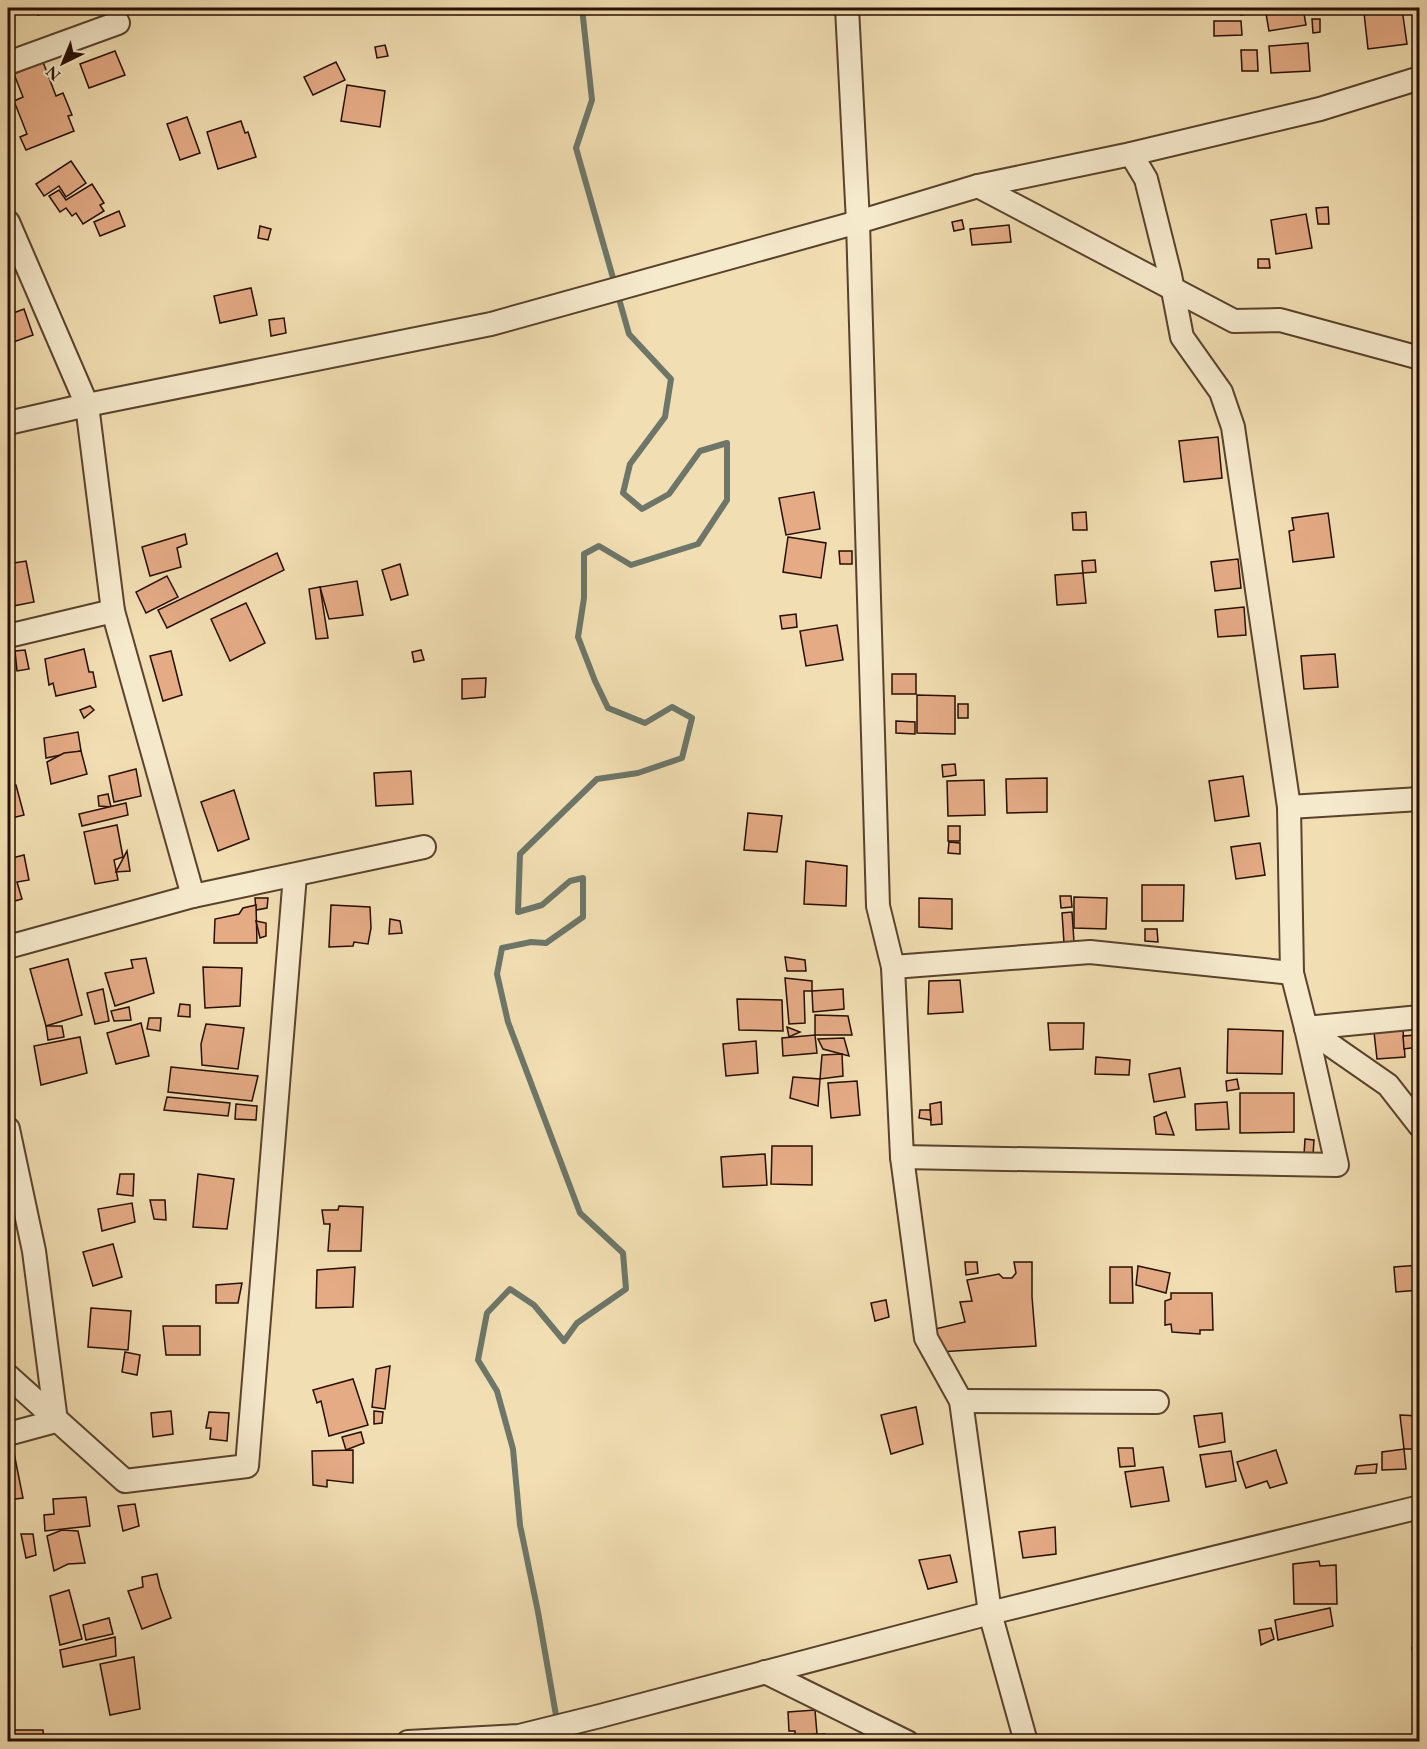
<svg xmlns="http://www.w3.org/2000/svg" width="1427" height="1749" viewBox="0 0 1427 1749" font-family="'EB Garamond',serif">
<style>
.lines{fill:none;stroke-linecap:round;stroke-linejoin:round}
.stream{stroke:#6d7668;stroke-width:6}
.building{fill:#e4ab85;stroke:#270e00;stroke-width:1.5}
.minor-casing{stroke:#5a422c;stroke-width:26}
.minor{stroke:#f6eacd;stroke-width:22}
</style>
<rect width="100%" height="100%" fill="#f1deb2"/>
<filter id="stains"><feTurbulence type="fractalNoise" baseFrequency=".00333" numOctaves="4"/><feColorMatrix values="0 0 0 0 .2 0 0 0 0 .09 0 0 0 0 .02 0 0 0 .5 -.17"/></filter>
<radialGradient id="worn" r=".72"><stop offset=".6" stop-color="#630" stop-opacity="0"/><stop offset="1" stop-color="#630" stop-opacity=".3"/></radialGradient>
<g class="lines">
<polyline class="stream" points="557,1721 538,1612 520,1525 513,1449 497,1391 478,1360 487,1313 510,1289 534,1305 564,1341 577,1323 626,1289 623,1253 580,1213 508,1022 497,974 502,948 531,942 546,943 583,917 583,878 570,881 542,905 518,912 520,854 597,779 638,773 682,758 692,718 672,707 645,723 608,708 595,681 578,637 584,598 584,554 599,546 631,565 698,544 727,500 727,443 700,451 669,494 642,509 623,493 630,464 665,417 671,379 629,334 576,148 592,100 582,8"/>
</g>
<g class="building">
<polygon points="36,8 60,8 38,15"/>
<polygon points="1240,8 1251,8 1252,13 1241,15"/>
<polygon points="1265,8 1303,8 1306,25 1269,31"/>
<polygon points="1402,9 1407,44 1368,49 1364,13"/>
<polygon points="1312,19 1320,19 1320,32 1313,33"/>
<polygon points="1214,21 1241,21 1242,35 1214,36"/>
<polygon points="1308,43 1310,71 1271,73 1269,46"/>
<polygon points="385,45 388,56 377,58 375,47"/>
<polygon points="1241,50 1257,50 1258,71 1242,71"/>
<polygon points="115,51 125,75 89,88 80,64"/>
<polygon points="43,62 56,96 63,93 72,115 68,116 74,131 26,150 20,137 27,134 14,101 23,97 14,74"/>
<polygon points="336,62 345,80 313,95 304,77"/>
<polygon points="347,85 385,91 380,127 341,121"/>
<polygon points="187,117 200,153 180,160 167,124"/>
<polygon points="241,121 245,133 248,132 256,157 218,169 207,132"/>
<polygon points="71,161 86,183 66,197 59,186 44,196 36,184"/>
<polygon points="92,184 104,203 100,205 104,211 83,224 76,213 72,216 66,208 60,212 49,196 59,190 66,200"/>
<polygon points="1328,207 1329,224 1318,224 1316,208"/>
<polygon points="119,211 125,226 100,236 94,222"/>
<polygon points="1306,214 1312,248 1276,254 1271,220"/>
<polygon points="962,220 964,229 954,231 952,222"/>
<polygon points="1009,225 1011,242 972,245 970,229"/>
<polygon points="260,226 271,229 268,240 258,238"/>
<polygon points="1258,259 1269,259 1270,268 1258,268"/>
<polygon points="251,288 257,315 220,323 214,296"/>
<polygon points="24,309 33,335 8,344 8,315"/>
<polygon points="284,318 286,333 271,336 269,320"/>
<polygon points="1218,437 1222,478 1184,482 1179,441"/>
<polygon points="814,492 820,529 786,535 779,498"/>
<polygon points="1086,512 1087,530 1073,530 1072,513"/>
<polygon points="1328,513 1334,557 1293,562 1289,531 1294,530 1292,518"/>
<polygon points="185,534 187,544 177,548 181,567 150,576 142,547"/>
<polygon points="788,537 826,543 821,578 783,572"/>
<polygon points="839,551 852,551 852,564 840,564"/>
<polygon points="277,553 284,570 167,628 158,610"/>
<polygon points="1238,559 1241,588 1215,591 1211,562"/>
<polygon points="1095,560 1096,572 1083,573 1082,561"/>
<polygon points="26,561 34,602 8,607 8,564"/>
<polygon points="400,564 408,595 391,600 382,570"/>
<polygon points="1083,573 1086,603 1057,605 1055,575"/>
<polygon points="167,576 178,597 146,613 136,592"/>
<polygon points="357,581 363,615 329,619 320,587"/>
<polygon points="320,587 328,638 316,639 309,589"/>
<polygon points="246,603 265,643 230,661 211,619"/>
<polygon points="1244,607 1246,635 1218,637 1215,610"/>
<polygon points="796,614 797,627 782,629 780,616"/>
<polygon points="837,625 843,660 806,666 800,631"/>
<polygon points="84,649 89,672 93,672 96,687 56,696 53,683 49,685 45,659"/>
<polygon points="25,650 29,669 17,671 15,651"/>
<polygon points="421,650 424,660 414,662 412,652"/>
<polygon points="171,651 182,695 163,701 150,656"/>
<polygon points="1335,654 1338,687 1304,689 1301,656"/>
<rect x="892" y="674" width="24" height="20"/>
<polygon points="486,678 485,697 462,699 462,679"/>
<polygon points="917,695 955,696 955,734 917,733"/>
<rect x="958" y="704" width="10" height="14"/>
<polygon points="90,706 94,710 84,718 80,710"/>
<polygon points="896,721 915,722 915,734 896,733"/>
<polygon points="78,732 81,751 46,758 44,738"/>
<polygon points="81,751 87,774 51,784 47,762 64,753"/>
<polygon points="955,764 956,775 943,777 942,765"/>
<polygon points="136,769 141,796 114,802 109,776"/>
<polygon points="411,771 413,804 376,806 374,773"/>
<polygon points="1243,776 1249,816 1215,821 1209,781"/>
<polygon points="1047,778 1047,812 1007,813 1006,779"/>
<polygon points="984,780 985,815 948,816 947,781"/>
<polygon points="8,783 9,786 16,785 24,815 8,819"/>
<polygon points="234,790 249,839 218,851 201,802"/>
<polygon points="108,794 111,807 99,806 98,796"/>
<polygon points="126,803 128,815 82,826 79,814"/>
<polygon points="748,813 782,816 777,852 744,850"/>
<polygon points="117,825 123,857 114,860 118,880 95,884 84,832"/>
<rect x="948" y="826" width="12" height="15"/>
<polygon points="949,842 960,843 960,854 948,853"/>
<polygon points="1260,843 1265,875 1236,879 1231,847"/>
<polygon points="127,851 130,871 116,872"/>
<polygon points="24,855 29,880 17,882 22,899 8,903 8,859"/>
<polygon points="806,861 847,866 846,906 804,904"/>
<polygon points="1142,885 1184,885 1183,921 1142,921"/>
<polygon points="1060,896 1071,896 1072,907 1061,908"/>
<polygon points="1074,897 1107,898 1106,929 1074,928"/>
<polygon points="255,898 268,898 267,908 256,910"/>
<polygon points="919,898 952,899 952,929 919,927"/>
<polygon points="256,905 257,943 214,943 215,919 239,914 243,908"/>
<polygon points="331,905 370,907 371,928 368,944 354,942 353,946 329,947"/>
<polygon points="1072,912 1074,942 1064,943 1062,913"/>
<polygon points="390,919 400,921 402,933 389,934"/>
<polygon points="256,921 266,923 266,936 260,938"/>
<polygon points="1145,929 1157,929 1158,942 1145,941"/>
<polygon points="785,957 805,960 806,971 787,971"/>
<polygon points="146,958 154,993 115,1006 105,973 133,968 131,960"/>
<polygon points="68,959 82,1015 46,1026 30,969"/>
<polygon points="203,967 242,968 240,1006 205,1008"/>
<polygon points="785,978 812,981 812,991 804,991 805,1023 789,1024"/>
<polygon points="960,980 963,1012 928,1014 929,981"/>
<polygon points="103,989 109,1021 95,1024 87,993"/>
<polygon points="843,989 844,1009 813,1012 812,991"/>
<polygon points="737,999 782,1000 783,1031 739,1030"/>
<polygon points="180,1004 190,1005 190,1017 178,1016"/>
<polygon points="129,1007 131,1020 114,1021 111,1011"/>
<polygon points="815,1015 848,1016 852,1035 815,1035"/>
<polygon points="149,1018 161,1018 160,1031 147,1029"/>
<polygon points="141,1023 149,1056 116,1064 107,1033"/>
<polygon points="1048,1023 1084,1023 1083,1049 1050,1050"/>
<polygon points="206,1024 244,1028 238,1069 202,1065 201,1044"/>
<polygon points="46,1026 62,1026 64,1037 48,1040"/>
<polygon points="787,1027 800,1032 789,1037"/>
<polygon points="1228,1029 1283,1031 1282,1074 1227,1073"/>
<polygon points="1403,1030 1405,1057 1377,1059 1374,1032"/>
<polygon points="815,1035 817,1053 783,1056 782,1038"/>
<polygon points="1417,1035 1418,1047 1404,1049 1403,1036"/>
<polygon points="80,1037 87,1073 41,1085 34,1046"/>
<polygon points="844,1038 849,1056 823,1049 818,1039"/>
<polygon points="756,1041 758,1073 726,1076 723,1044"/>
<polygon points="842,1054 843,1076 820,1079 822,1055"/>
<polygon points="1096,1057 1130,1060 1129,1075 1095,1074"/>
<polygon points="171,1067 258,1076 252,1101 168,1092"/>
<polygon points="1180,1068 1185,1097 1154,1102 1149,1074"/>
<polygon points="793,1077 820,1079 818,1106 790,1098"/>
<polygon points="1237,1079 1239,1089 1227,1091 1226,1081"/>
<polygon points="857,1081 860,1115 831,1118 828,1083"/>
<polygon points="1240,1093 1294,1093 1294,1132 1240,1133"/>
<polygon points="167,1097 230,1103 228,1116 164,1110"/>
<polygon points="941,1102 942,1124 931,1125 930,1104"/>
<polygon points="1227,1102 1229,1129 1196,1130 1195,1104"/>
<polygon points="236,1104 257,1106 256,1120 235,1119"/>
<polygon points="920,1110 930,1110 931,1120 919,1118"/>
<polygon points="1166,1112 1174,1135 1156,1134 1154,1117"/>
<polygon points="1305,1139 1314,1140 1313,1155 1304,1155"/>
<polygon points="772,1146 812,1146 812,1185 771,1184"/>
<polygon points="765,1154 767,1185 723,1187 721,1157"/>
<polygon points="120,1174 134,1174 133,1196 117,1194"/>
<polygon points="198,1174 234,1179 227,1229 193,1227"/>
<polygon points="150,1200 165,1200 166,1220 154,1219"/>
<polygon points="132,1203 135,1222 102,1231 98,1209"/>
<polygon points="339,1206 363,1207 361,1251 328,1251 330,1224 324,1224 322,1210 338,1210"/>
<polygon points="113,1244 122,1277 93,1286 83,1252"/>
<polygon points="965,1262 977,1262 978,1273 966,1275"/>
<polygon points="1014,1262 1032,1262 1032,1297 1036,1346 939,1352 935,1329 965,1322 960,1302 972,1301 967,1280 999,1274 1003,1278 1012,1278 1016,1273"/>
<polygon points="1420,1265 1420,1290 1396,1292 1394,1267"/>
<polygon points="1138,1266 1170,1273 1166,1293 1136,1285"/>
<polygon points="355,1267 353,1307 316,1308 317,1270"/>
<polygon points="1110,1267 1132,1267 1133,1303 1110,1303"/>
<polygon points="242,1283 238,1303 216,1303 216,1285"/>
<polygon points="1171,1293 1212,1293 1213,1330 1200,1330 1200,1334 1172,1332 1171,1324 1165,1325 1165,1301 1171,1299"/>
<polygon points="886,1300 889,1317 875,1321 871,1303"/>
<polygon points="91,1308 131,1311 128,1350 88,1347"/>
<polygon points="163,1326 200,1326 200,1355 166,1355"/>
<polygon points="125,1352 140,1355 137,1375 122,1372"/>
<polygon points="390,1366 385,1409 372,1407 376,1369"/>
<polygon points="353,1379 368,1425 329,1436 321,1401 317,1403 313,1390"/>
<polygon points="916,1407 923,1444 891,1454 881,1415"/>
<polygon points="171,1411 173,1434 153,1437 151,1413"/>
<polygon points="374,1411 383,1412 382,1423 374,1424"/>
<polygon points="209,1412 229,1413 227,1441 210,1439 211,1428 206,1428"/>
<polygon points="1222,1413 1225,1442 1199,1447 1194,1416"/>
<polygon points="1400,1415 1420,1416 1420,1449 1404,1449"/>
<polygon points="361,1432 364,1443 346,1450 342,1437"/>
<polygon points="1118,1448 1133,1448 1135,1466 1120,1467"/>
<polygon points="1404,1449 1406,1469 1382,1470 1382,1452"/>
<polygon points="353,1450 353,1483 327,1480 327,1487 313,1485 312,1451"/>
<polygon points="1276,1450 1287,1483 1270,1488 1267,1481 1246,1488 1237,1462"/>
<polygon points="1231,1451 1236,1481 1206,1487 1200,1455"/>
<polygon points="14,1453 23,1498 8,1500 8,1454"/>
<polygon points="1377,1464 1376,1473 1355,1474 1357,1466"/>
<polygon points="1163,1467 1169,1501 1131,1507 1125,1472"/>
<polygon points="86,1497 90,1526 45,1531 44,1515 54,1514 53,1499"/>
<polygon points="135,1504 139,1526 123,1531 118,1506"/>
<polygon points="1055,1527 1056,1554 1023,1558 1019,1532"/>
<polygon points="62,1530 78,1531 85,1563 68,1564 54,1571 47,1536"/>
<polygon points="21,1534 33,1534 36,1555 26,1558"/>
<polygon points="950,1555 957,1582 928,1589 919,1560"/>
<polygon points="1319,1561 1320,1566 1336,1565 1337,1604 1294,1604 1293,1564"/>
<polygon points="157,1574 160,1587 171,1618 142,1629 128,1591 143,1587 142,1577"/>
<polygon points="69,1590 82,1639 60,1645 50,1596"/>
<polygon points="1330,1608 1333,1626 1278,1640 1275,1620"/>
<polygon points="109,1618 113,1634 86,1640 83,1625"/>
<polygon points="1271,1628 1274,1639 1261,1645 1259,1630"/>
<polygon points="115,1637 116,1656 63,1667 60,1650"/>
<polygon points="1420,1647 1420,1683 1418,1683 1412,1648"/>
<polygon points="134,1657 140,1709 110,1715 100,1664"/>
<polygon points="815,1710 817,1734 795,1736 795,1731 789,1731 788,1712"/>
<polygon points="8,1730 43,1730 44,1742 8,1742"/>
<polygon points="825,1734 826,1742 791,1742 790,1736"/>
</g>
<g class="lines">
<g class="minor-casing">
<g id="minor">
<polyline points="847,8 858,222 878,906 893,967 902,1157 926,1338 961,1401 990,1613 1026,1742"/>
<polyline points="8,63 118,23"/>
<polyline points="978,186 1234,321 1280,320 1420,358"/>
<polyline points="8,222 87,405 113,611 193,896"/>
<polyline points="8,423 87,405 491,324 858,222 978,186 1131,154 1320,109 1420,78"/>
<polyline points="8,636 113,611"/>
<polyline points="1289,807 1420,799"/>
<polyline points="8,947 193,896 424,847"/>
<polyline points="893,967 1090,952 1292,973"/>
<polyline points="1306,1028 1388,1085 1420,1126"/>
<polyline points="1306,1028 1420,1017"/>
<polyline points="8,1129 34,1251 56,1421 8,1434"/>
<polyline points="902,1157 1337,1165 1306,1028 1292,973 1289,807 1233,427 1221,392 1182,337 1170,275 1146,179 1131,154"/>
<polyline points="8,1376 125,1481 247,1466 295,875"/>
<polyline points="961,1401 1157,1402"/>
<polyline points="765,1672 907,1742"/>
<polyline points="408,1742 519,1736 600,1716 990,1613 1420,1507"/>
</g>
</g>
<use href="#minor" class="minor"/>
</g>
<rect width="1427" height="1749" fill="none" stroke="#f1deb2" stroke-width="30"/>
<rect x="9" y="9" width="1409" height="1731" fill="none" stroke="#270e00" stroke-width="3"/>
<rect x="15" y="15" width="1397" height="1719" fill="none" stroke="#270e00" stroke-width="1.5"/>
<g transform="translate(63 63) rotate(223)" stroke="#f6eacd" stroke-width="4.5" paint-order="stroke">
<path d="M0-4.5L10 22L0 15L-10 22Z" fill="#270e00"/>
<text y="-9" font-size="16" font-weight="bold" text-anchor="middle" fill="#270e00">N</text>
</g>
<rect width="100%" height="100%" filter="url(#stains)"/>
<rect width="100%" height="100%" fill="url(#worn)"/>
</svg>
